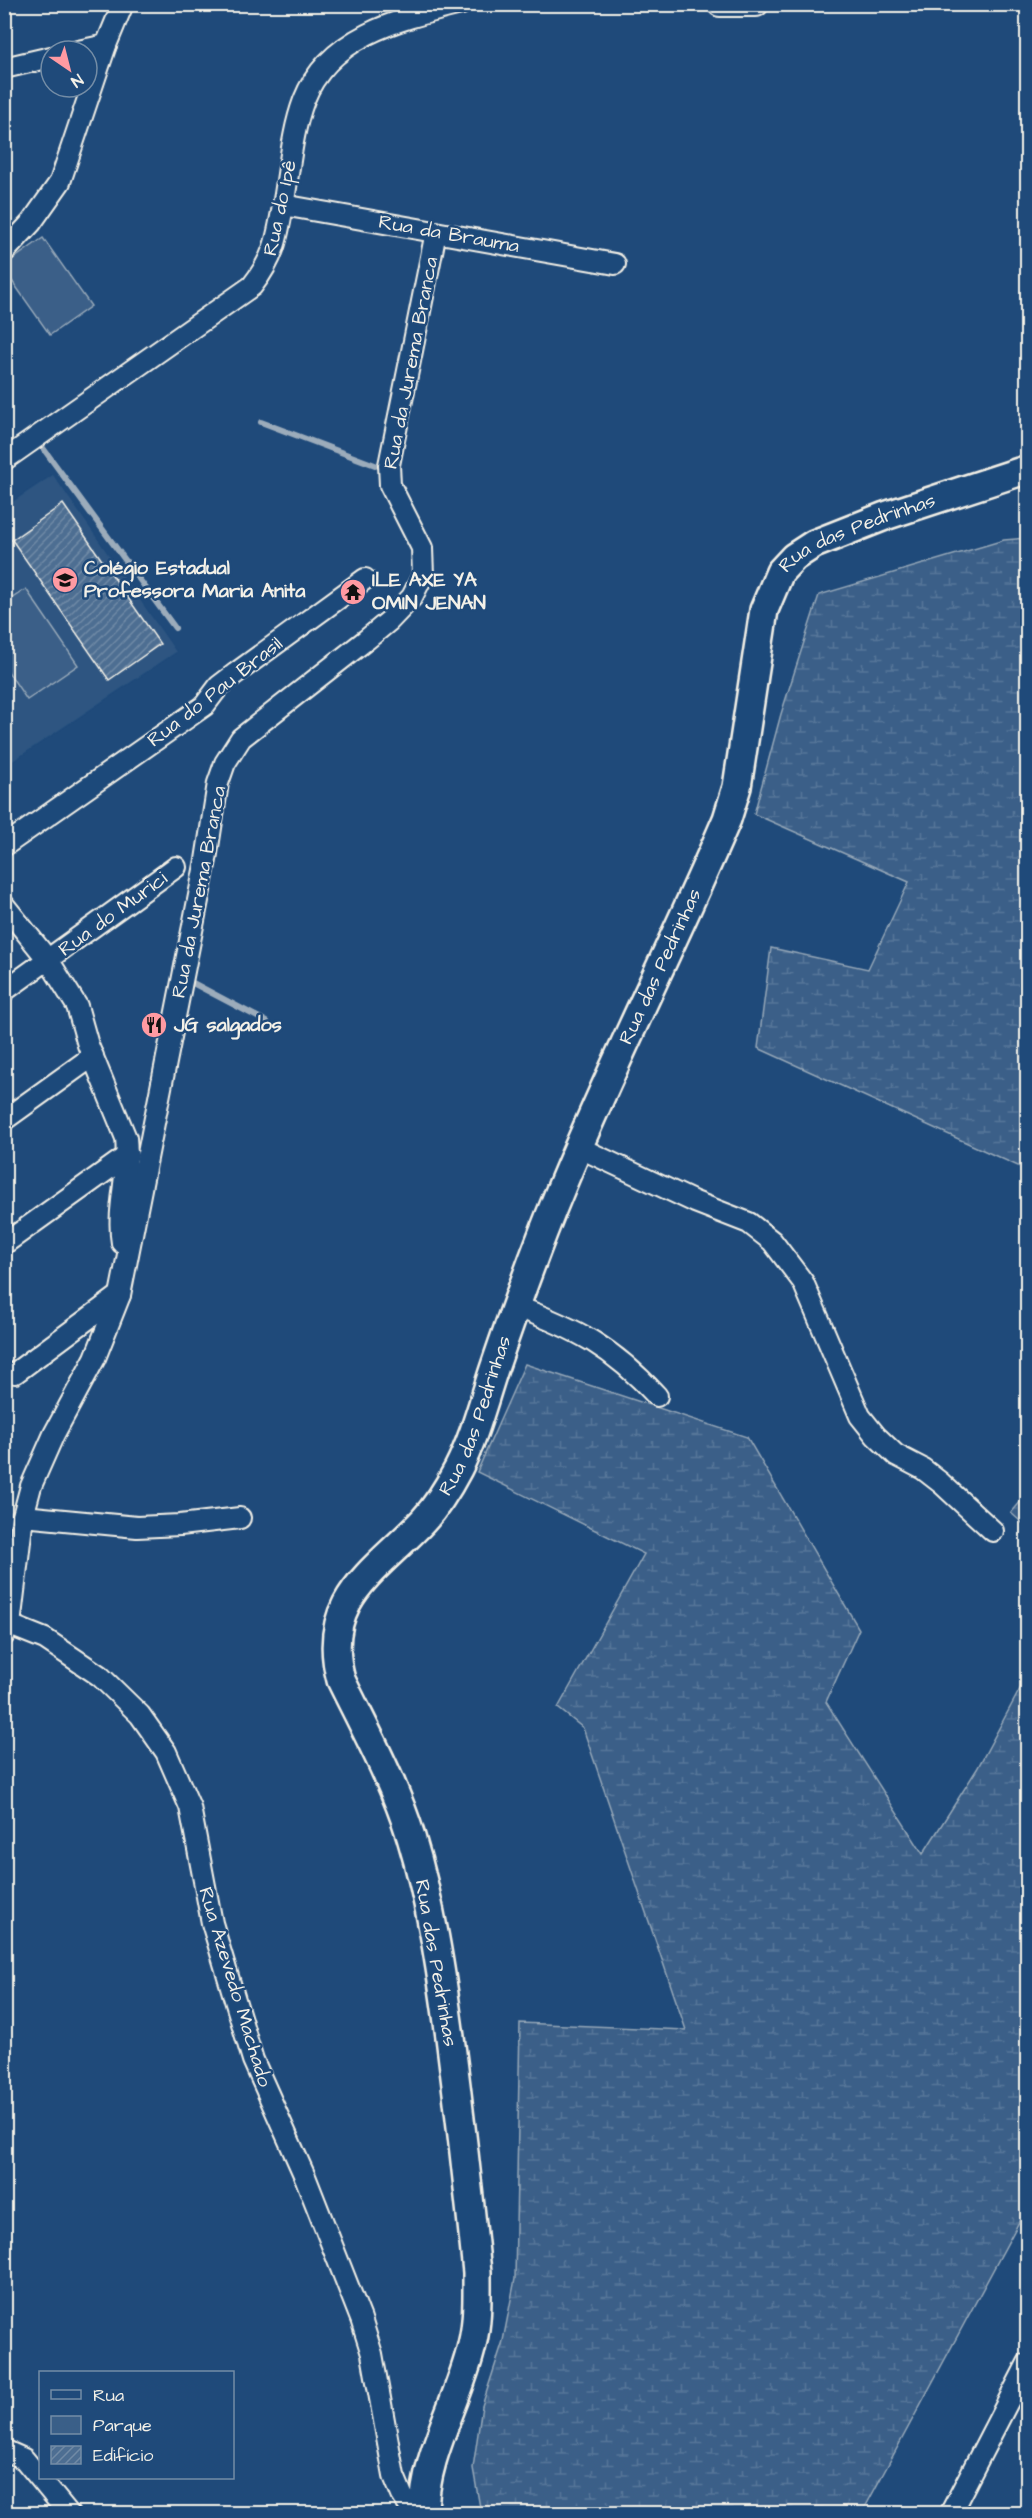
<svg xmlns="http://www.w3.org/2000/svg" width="1032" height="2518" viewBox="0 0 1032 2518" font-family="'Architects Daughter',sans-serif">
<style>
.built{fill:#2d5581}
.wetland{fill:url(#wetland-marsh);stroke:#97a8b8;stroke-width:1.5}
.green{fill:#3a5f88;stroke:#97a8b8;stroke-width:1.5}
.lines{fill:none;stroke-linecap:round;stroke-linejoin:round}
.stream{stroke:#9cacbb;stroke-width:6}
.building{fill:url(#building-hatch);stroke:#f4f1e8;stroke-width:1.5}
.minor-casing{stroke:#f4f1e8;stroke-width:24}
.tertiary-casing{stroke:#f4f1e8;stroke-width:28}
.secondary-casing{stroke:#f4f1e8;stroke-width:32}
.minor{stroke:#1f4a7a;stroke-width:20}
.tertiary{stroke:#1f4a7a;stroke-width:24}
.secondary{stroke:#1f4a7a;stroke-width:27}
.labels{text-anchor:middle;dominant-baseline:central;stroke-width:5;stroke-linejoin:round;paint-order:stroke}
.street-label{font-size:20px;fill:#f4f1e8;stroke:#1f4a7a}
.poi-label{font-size:20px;font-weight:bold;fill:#f4f1e8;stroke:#1f4a7a;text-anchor:start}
</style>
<defs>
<pattern id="wetland-marsh" width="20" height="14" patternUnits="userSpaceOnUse" patternTransform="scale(1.5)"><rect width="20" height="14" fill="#3a5f88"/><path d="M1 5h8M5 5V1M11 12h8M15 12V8" fill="none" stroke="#577699"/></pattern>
<pattern id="building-hatch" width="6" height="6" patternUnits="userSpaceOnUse" patternTransform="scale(1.5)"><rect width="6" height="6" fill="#4d6e92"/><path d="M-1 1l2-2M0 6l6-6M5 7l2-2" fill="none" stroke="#708aa6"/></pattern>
</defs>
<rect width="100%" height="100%" fill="#1f4a7a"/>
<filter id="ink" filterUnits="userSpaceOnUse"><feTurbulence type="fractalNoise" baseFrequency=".0167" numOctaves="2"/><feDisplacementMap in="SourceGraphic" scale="12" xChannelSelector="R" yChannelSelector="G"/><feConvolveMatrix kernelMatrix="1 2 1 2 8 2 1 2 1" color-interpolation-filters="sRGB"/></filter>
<g filter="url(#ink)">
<polygon class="built" points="53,475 176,652 5,766 5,507"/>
<g class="wetland">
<polygon points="1027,538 1028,538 1027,1170 758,1048 771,948 868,969 909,882 754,814 781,714 819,595 1004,540"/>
<polygon points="525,1364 747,1437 859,1629 826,1702 923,1854 977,1769 1027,1676 1027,2207 862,2513 481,2513 473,2468 482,2406 503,2341 515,2279 520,2023 686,2030 583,1728 558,1708 644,1554 477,1472"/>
<polygon points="1027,1494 1027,1527 1011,1513"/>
</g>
<g class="green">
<polygon points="43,238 91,306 50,335 5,271 5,265"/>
<polygon points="26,589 78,665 27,700 5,667 5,603"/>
</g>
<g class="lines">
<g class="stream">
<polyline points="261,422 375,465"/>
<polyline points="40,444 175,628"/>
<polyline points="189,981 267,1022"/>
</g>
</g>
<polygon class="building" points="63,504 160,644 109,680 12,540"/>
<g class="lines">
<g class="minor-casing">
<g id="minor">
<polyline points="78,51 106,45"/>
<polyline points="4,68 51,57"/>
<polyline points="283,205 615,264"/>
<polyline points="4,252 31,223 60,182 106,45 123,4"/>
<path d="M4 460 252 286C277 254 278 233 285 194 290 163 293 129 304 100 329 35 401 19 461 4"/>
<polyline points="4,846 204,706 219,686 236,673 365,579"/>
<path d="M4 905 49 961 77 1006 88 1045 126 1138C130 1173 116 1208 122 1243"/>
<polyline points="4,991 176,867"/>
<polyline points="4,1120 93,1056"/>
<polyline points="578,1147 695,1202 749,1223 772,1241 803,1282 860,1416 876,1436 896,1455 923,1469 941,1483 993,1531"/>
<polyline points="4,1244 128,1155"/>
<path d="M515 1306C577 1329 612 1347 657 1396"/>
<polyline points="15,1373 120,1295"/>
<polyline points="23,1516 137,1527 180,1525 240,1518"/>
<polyline points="10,1625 45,1639 100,1676 140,1715 166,1752 190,1807 212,1923 253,2060 306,2179 361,2319 372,2354 394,2476 402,2495 414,2514"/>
<polyline points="4,1635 10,1625 23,1516 31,1486 54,1434 95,1358 120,1295 206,860 218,783 225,763 241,738 366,640 389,621 412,597 423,575 422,548 390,485 389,465 436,232"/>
<polyline points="4,2450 24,2459 69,2514"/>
<polyline points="950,2514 1028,2363"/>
</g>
</g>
<g class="tertiary-casing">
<polyline id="tertiary" points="720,4 756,4"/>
</g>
<g class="secondary-casing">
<g id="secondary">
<path id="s1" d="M424 2514C424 2454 459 2402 472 2345 478 2321 477 2296 477 2272 469 2194 460 2115 450 2037 441 1970 431 1903 411 1837 394 1782 366 1731 341 1680 319 1599 375 1572 423 1521 438 1505 448 1488 458 1469 474 1438 483 1402 494 1369 514 1310 535 1251 559 1193 611 1066 673 945 727 819L737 787 764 610 780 572 794 557 814 544 885 516 1028 469"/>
</g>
</g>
<use href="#minor" class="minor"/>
<use href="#tertiary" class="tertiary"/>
<use href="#secondary" class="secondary"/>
</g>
</g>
<defs>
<g id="school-disc" transform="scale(1.35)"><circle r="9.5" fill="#ff9aa2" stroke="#1f4a7a"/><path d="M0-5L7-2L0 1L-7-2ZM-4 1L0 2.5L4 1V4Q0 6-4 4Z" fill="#111"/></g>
<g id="temple-disc" transform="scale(1.35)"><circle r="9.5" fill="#ff9aa2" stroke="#1f4a7a"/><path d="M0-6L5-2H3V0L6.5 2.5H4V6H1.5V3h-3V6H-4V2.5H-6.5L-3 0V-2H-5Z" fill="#111"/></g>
<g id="restaurant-disc" transform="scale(1.35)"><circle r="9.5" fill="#ff9aa2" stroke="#1f4a7a"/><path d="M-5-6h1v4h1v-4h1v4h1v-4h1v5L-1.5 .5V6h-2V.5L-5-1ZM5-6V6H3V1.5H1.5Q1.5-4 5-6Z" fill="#111"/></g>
</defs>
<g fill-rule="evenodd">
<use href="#school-disc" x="65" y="580"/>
<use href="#temple-disc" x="353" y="592"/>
<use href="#restaurant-disc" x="154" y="1025"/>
</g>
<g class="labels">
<g class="street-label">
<text transform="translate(280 208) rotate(-78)">Rua do Ipê</text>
<text transform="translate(449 234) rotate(10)">Rua da Brauma</text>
<text transform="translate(411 363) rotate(-79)">Rua da Jurema Branca</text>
<text stroke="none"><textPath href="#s1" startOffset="2163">Rua das Pedrinhas</textPath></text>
<text transform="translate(215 692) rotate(-38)">Rua do Pau Brasil</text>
<text transform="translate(199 892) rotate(-79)">Rua da Jurema Branca</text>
<text transform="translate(113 914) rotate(-36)">Rua do Murici</text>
<text stroke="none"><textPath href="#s1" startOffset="1659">Rua das Pedrinhas</textPath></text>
<text stroke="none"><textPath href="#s1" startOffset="1173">Rua das Pedrinhas</textPath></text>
<text transform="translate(436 1963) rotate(80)">Rua das Pedrinhas</text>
<text transform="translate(235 1987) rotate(73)">Rua Azevedo Machado</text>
</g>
<g class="poi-label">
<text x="84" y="568">Colégio Estadual<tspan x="84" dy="23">Professora Maria Anita</tspan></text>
<text x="372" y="580">ILE AXE YA<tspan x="372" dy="23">OMIN JENAN</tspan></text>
<text x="174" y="1025">JG salgados</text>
</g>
</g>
<rect width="1032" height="2518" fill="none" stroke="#1f4a7a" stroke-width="24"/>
<rect x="12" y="12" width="1008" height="2494" fill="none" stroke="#f4f1e8" stroke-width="2" filter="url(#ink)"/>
<rect x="39" y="2371" width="195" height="108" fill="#1f4a7a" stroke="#748da6" stroke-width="1.5"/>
<rect x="51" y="2390" width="30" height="9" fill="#1f4a7a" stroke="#748da6" stroke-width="1.5"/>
<text x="93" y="2401" font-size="18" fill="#f4f1e8">Rua</text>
<rect x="51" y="2416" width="30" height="18" fill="#3a5f88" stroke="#748da6" stroke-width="1.5"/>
<text x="93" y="2431" font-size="18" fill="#f4f1e8">Parque</text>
<rect x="51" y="2446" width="30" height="18" fill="url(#building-hatch)" stroke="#748da6" stroke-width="1.5"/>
<text x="93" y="2461" font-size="18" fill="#f4f1e8">Edifício</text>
<g transform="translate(69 69) rotate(145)"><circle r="28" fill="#1f4a7a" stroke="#748da6" stroke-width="1.5"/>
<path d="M0-4.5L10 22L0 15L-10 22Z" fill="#ff9aa2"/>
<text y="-9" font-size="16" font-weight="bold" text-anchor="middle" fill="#f4f1e8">N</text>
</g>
</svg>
